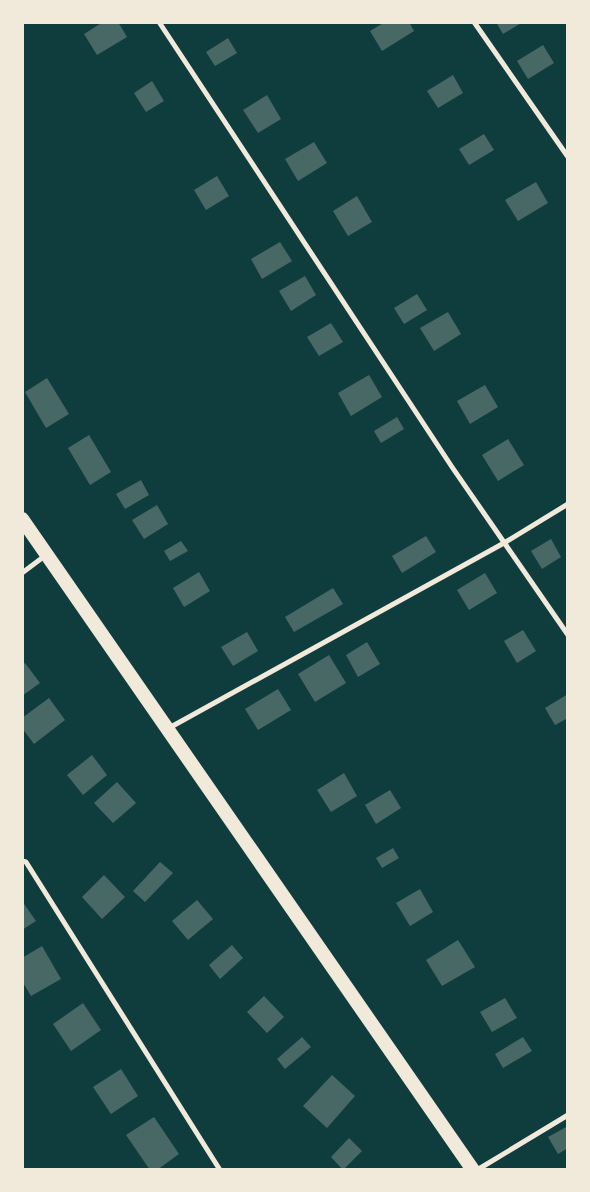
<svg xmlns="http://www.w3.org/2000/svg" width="590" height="1192" viewBox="0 0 590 1192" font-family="'Alegreya Sans',sans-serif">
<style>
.building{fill:#486865}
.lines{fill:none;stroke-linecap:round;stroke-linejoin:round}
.minor{stroke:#f1e9da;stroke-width:5}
.trunk{stroke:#f1e9da;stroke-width:14}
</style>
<rect width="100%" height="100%" fill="#0f3d3e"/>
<g class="building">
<polygon points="103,22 118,22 127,37 97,55 84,34"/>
<polygon points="385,22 409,22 414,31 382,51 370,31"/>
<polygon points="496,22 523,22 503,34"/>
<polygon points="228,38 237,53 215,66 206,52"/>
<polygon points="543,45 554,63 528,79 517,61"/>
<polygon points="453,75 463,93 438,108 427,91"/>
<polygon points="152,81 164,101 146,112 134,93"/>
<polygon points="267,95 281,119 258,133 243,110"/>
<polygon points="484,134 494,150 469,165 459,149"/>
<polygon points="314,142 327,163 298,181 285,159"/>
<polygon points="217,176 229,196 206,210 194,190"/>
<polygon points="536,182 548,203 518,221 505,200"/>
<polygon points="357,196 372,222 348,236 333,211"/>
<polygon points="280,242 292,261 262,279 251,259"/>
<polygon points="305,276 316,295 291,311 279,291"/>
<polygon points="417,294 427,310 404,324 394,308"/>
<polygon points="448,312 461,334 434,351 420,328"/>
<polygon points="331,323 343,342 319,356 307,337"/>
<polygon points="369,375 382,397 351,416 338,393"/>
<polygon points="47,378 69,414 46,428 25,392"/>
<polygon points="485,385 498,407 470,424 457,401"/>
<polygon points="397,417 404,429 381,443 374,431"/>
<polygon points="89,435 111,472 90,485 68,448"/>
<polygon points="508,439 524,465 498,481 482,455"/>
<polygon points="141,480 149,495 125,509 116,494"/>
<polygon points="157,505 168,524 144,539 132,520"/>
<polygon points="426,536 436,552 402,573 392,556"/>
<polygon points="551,539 561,557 542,569 531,551"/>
<polygon points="181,541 188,551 170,561 164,551"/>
<polygon points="199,572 210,591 184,607 173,588"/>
<polygon points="485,573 497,593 469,610 457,590"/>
<polygon points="333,588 343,604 294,632 285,617"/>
<polygon points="523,630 536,651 517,663 504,641"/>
<polygon points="247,632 258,651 233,666 221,647"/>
<polygon points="367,642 380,664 358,677 346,655"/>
<polygon points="329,655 346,683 315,702 298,674"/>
<polygon points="25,663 40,683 22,696 22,665"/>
<polygon points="278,689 291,710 258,730 245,709"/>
<polygon points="568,694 568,718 555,725 545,708"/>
<polygon points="49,698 65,720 34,744 22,728 22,718"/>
<polygon points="92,755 107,775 83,795 67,775"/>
<polygon points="344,773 357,796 331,812 317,790"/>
<polygon points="117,782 136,803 113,823 94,803"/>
<polygon points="390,790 401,808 376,824 365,805"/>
<polygon points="393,848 399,858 382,868 376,858"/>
<polygon points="160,862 173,873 145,902 133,891"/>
<polygon points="104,875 125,897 102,919 82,897"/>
<polygon points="420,889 433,912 410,926 396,903"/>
<polygon points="197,900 213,919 188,940 172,921"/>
<polygon points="22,901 36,921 22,930"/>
<polygon points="458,940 475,967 442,986 426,960"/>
<polygon points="232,945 243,958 220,979 209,965"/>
<polygon points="42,946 61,979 31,996 22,981 22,958"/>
<polygon points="264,996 284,1017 267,1033 247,1012"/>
<polygon points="505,998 517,1018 492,1032 480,1012"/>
<polygon points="83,1003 101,1030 71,1051 53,1024"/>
<polygon points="302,1037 311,1047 285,1069 277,1059"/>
<polygon points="523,1037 532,1051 503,1068 495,1054"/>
<polygon points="121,1069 138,1096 111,1114 93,1087"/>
<polygon points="332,1075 355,1096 327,1128 303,1106"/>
<polygon points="154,1117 179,1154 157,1170 150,1170 126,1135"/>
<polygon points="568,1126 568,1148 558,1154 548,1137"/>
<polygon points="349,1138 362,1151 343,1170 331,1157"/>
</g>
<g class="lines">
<g class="minor">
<polyline points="159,22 452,467 568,635"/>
<polyline points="474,22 568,157"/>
<polyline points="22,573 46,555"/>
<polyline points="169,728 504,543 568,504"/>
<polyline points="22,861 26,862 220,1170"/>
<polyline points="477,1170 568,1115"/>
</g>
<polyline class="trunk" points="22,519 473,1170"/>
</g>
<rect width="590" height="1192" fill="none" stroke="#f1e9da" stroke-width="48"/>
</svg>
